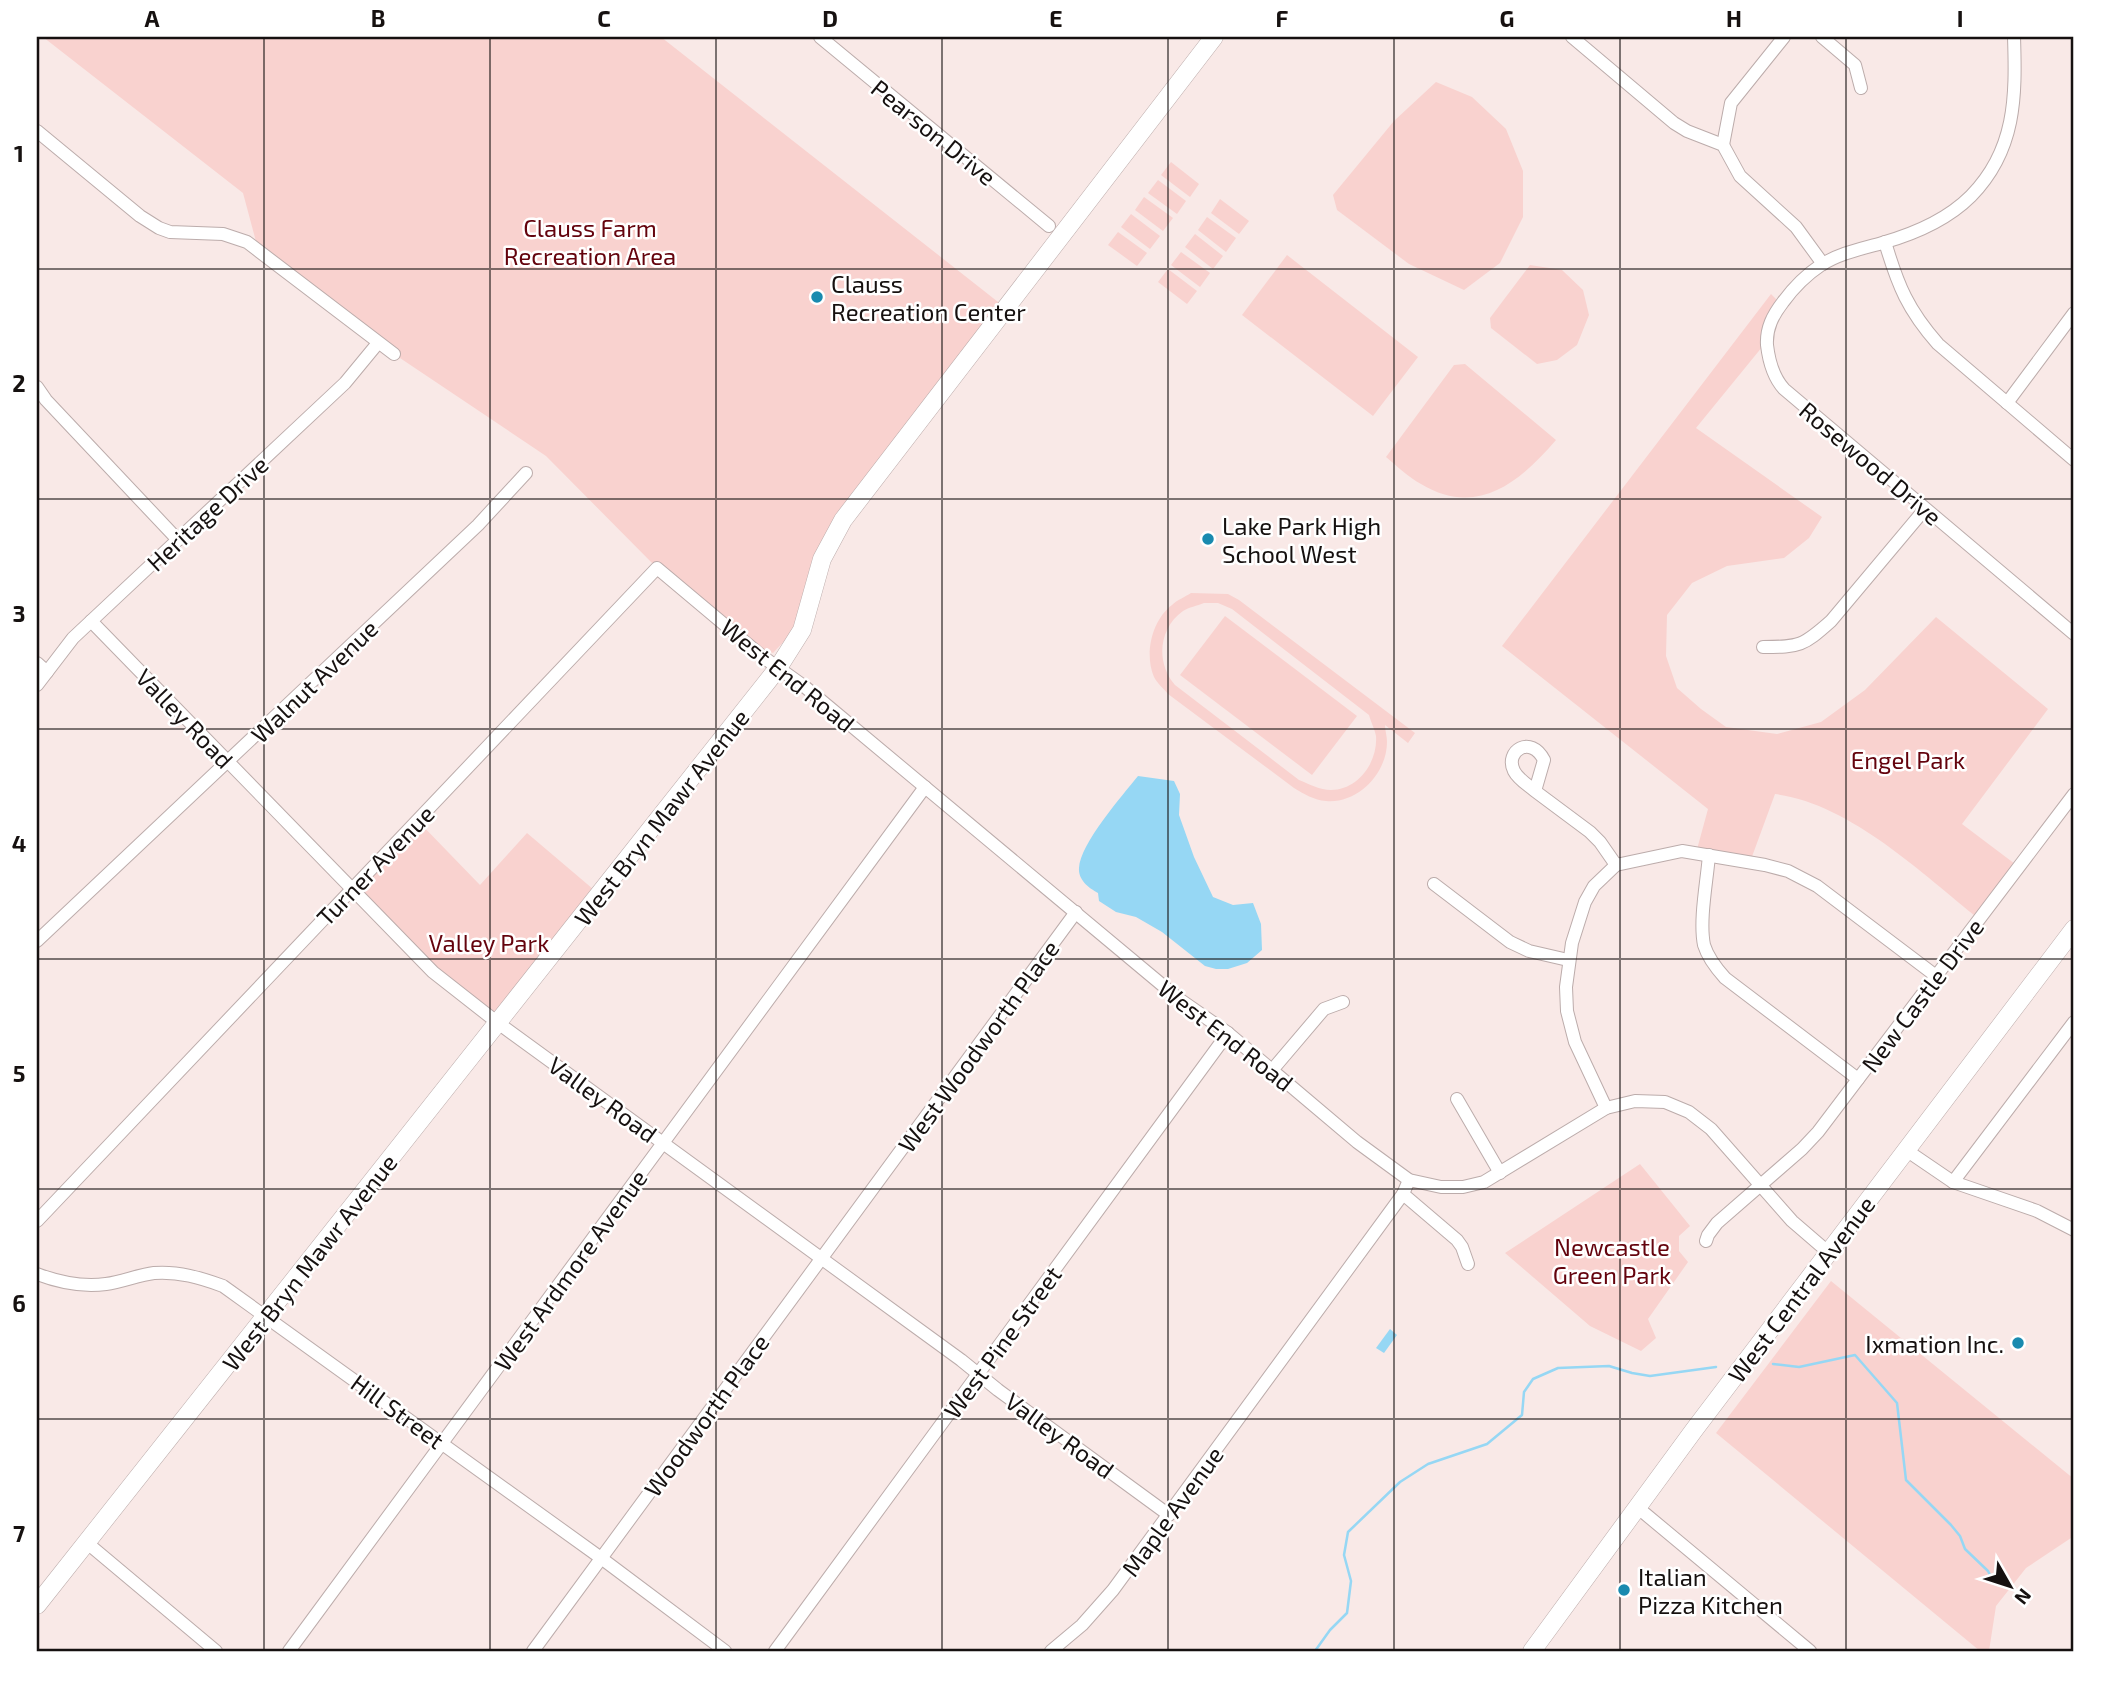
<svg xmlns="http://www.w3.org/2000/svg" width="2111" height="1688" viewBox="0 0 2111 1688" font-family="'Exo 2',sans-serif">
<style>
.green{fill:#f9d2cf;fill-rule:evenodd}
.water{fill:#96d7f4}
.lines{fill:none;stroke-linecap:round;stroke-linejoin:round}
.stream{stroke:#96d7f4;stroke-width:2.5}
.street-casing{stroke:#bcacab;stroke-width:14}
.secondary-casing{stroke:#bcacab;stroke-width:19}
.street{stroke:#fff;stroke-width:12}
.secondary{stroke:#fff;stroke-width:18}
.grid{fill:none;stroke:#161110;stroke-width:2;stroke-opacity:0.55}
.poi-dot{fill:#198aaf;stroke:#fff;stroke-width:2.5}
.labels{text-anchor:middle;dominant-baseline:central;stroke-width:5;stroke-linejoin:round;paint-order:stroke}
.street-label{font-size:24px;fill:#161110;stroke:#fff}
.park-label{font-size:24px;fill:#64030d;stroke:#fff}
.poi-label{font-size:24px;fill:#161110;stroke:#fff;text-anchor:start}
.neatline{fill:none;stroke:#161110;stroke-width:2.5}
.grid-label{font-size:23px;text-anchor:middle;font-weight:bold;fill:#161110}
</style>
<rect width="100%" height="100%" fill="#f9e9e7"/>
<g class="green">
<polygon points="43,37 661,37 1007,309 843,520 811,605 789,636 773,653 764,649 657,568 546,456 394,354 258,249 243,193"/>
<polygon points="1436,82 1472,97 1506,129 1523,171 1523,217 1500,263 1464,290 1409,264 1337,210 1333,195 1394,121"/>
<polygon points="1171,162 1199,184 1190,197 1161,175"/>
<polygon points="1158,180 1186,201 1177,214 1148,193"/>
<polygon points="1144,197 1173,218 1163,231 1135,210"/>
<polygon points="1220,199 1249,221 1239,234 1211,213"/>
<polygon points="1131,214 1160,236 1150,249 1121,227"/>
<polygon points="1207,217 1236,238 1226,252 1198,230"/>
<polygon points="1118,232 1147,253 1137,266 1108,245"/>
<polygon points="1195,234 1223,256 1213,269 1185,247"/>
<polygon points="1181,252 1210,273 1200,287 1171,265"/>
<polygon points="1287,255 1418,357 1373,416 1242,315"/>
<polygon points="1530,265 1562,270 1583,290 1589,315 1577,345 1557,360 1537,364 1491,328 1490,318"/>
<polygon points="1168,269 1197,291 1187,304 1158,282"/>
<path d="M1771 294 1781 304 1767 341 1696 428 1822 517 1809 538 1784 558 1727 566 1692 583 1667 615 1666 656 1677 688 1701 709 1726 727 1777 734 1821 722 1865 690 1936 617 2048 709 1962 824 2019 867 1979 919C1923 874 1849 803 1775 794L1750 862 1696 853 1708 809 1502 646Z"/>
<path d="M1465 364 1556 440C1520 482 1477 518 1421 484 1408 477 1397 466 1386 457L1454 365Z"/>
<path d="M1191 593 1228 594 1239 600 1415 733 1408 743 1385 725C1385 730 1387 736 1387 742 1387 773 1358 804 1326 801 1314 800 1304 794 1294 788L1168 694C1164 689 1157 683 1154 677 1144 654 1152 620 1172 605 1177 600 1185 597 1191 593ZM1204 603H1218L1232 609 1369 715C1371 722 1375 730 1376 736 1378 762 1358 790 1331 790 1320 790 1309 784 1299 780L1175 685C1156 663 1158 629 1183 611 1189 607 1197 606 1204 603Z"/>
<polygon points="1225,616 1357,716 1312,775 1180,675"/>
<polygon points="417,820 480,885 527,833 600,895 498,1023 476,1006 352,889"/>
<polygon points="1640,1164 1690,1226 1679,1236 1679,1251 1688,1262 1648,1319 1656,1338 1641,1351 1590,1326 1505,1253"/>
<polygon points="1831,1281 2074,1479 2074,1536 2026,1568 1996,1606 1989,1651 1980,1651 1716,1433"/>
</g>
<g class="water">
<path d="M1138 776 1174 781 1180 794 1179 815 1194 857 1213 897 1233 905 1253 903 1261 924 1262 950 1247 963 1228 969H1216L1205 966 1162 932 1136 917 1116 912 1099 901 1098 893C1089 888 1078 880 1079 868 1080 844 1122 796 1138 776Z"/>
<polygon points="1390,1329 1397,1335 1384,1353 1376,1348"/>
</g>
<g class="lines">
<g class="stream">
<polyline points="1773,1364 1799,1367 1855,1355 1897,1403 1906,1480 1951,1525 1960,1536 1965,1549 1988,1571 1992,1579"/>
<polyline points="1315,1651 1330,1630 1347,1613 1351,1581 1344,1555 1348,1532 1400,1482 1428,1464 1487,1444 1522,1415 1524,1392 1533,1379 1558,1368 1609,1366 1632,1373 1650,1376 1716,1367"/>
</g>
<g class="street-casing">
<g id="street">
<polyline points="820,37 1049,226"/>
<polyline points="1572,37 1674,123 1687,131 1723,145 1740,176 1796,227 1823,264"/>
<polyline points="1822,37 1855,65 1861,88"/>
<path d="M2014 37C2016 97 2016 150 1971 196 1947 220 1914 234 1882 243 1861 249 1840 253 1821 265 1806 275 1794 287 1783 302 1773 315 1766 328 1767 345 1769 362 1773 377 1784 389L2074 634"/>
<polyline points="37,131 140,216 159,228 170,232 223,234 247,242 394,354"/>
<polyline points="1723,145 1731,103 1784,37"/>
<path d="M1885 242C1898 286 1908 310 1938 344L2074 460"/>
<polyline points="37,387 46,400 178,540"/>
<polyline points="2007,403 2074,313"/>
<polyline points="91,621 433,972 498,1023 961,1360 998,1390 1169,1515"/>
<path d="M1763 647C1800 647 1803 646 1831 621L1925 509"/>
<polyline points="37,663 47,672"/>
<polyline points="37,685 73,638 345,383 378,343"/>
<path d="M1535 791C1528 785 1518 779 1514 771 1504 751 1531 734 1544 760L1535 791 1590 832 1600 842 1616 865"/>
<path d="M1709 855C1707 881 1699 920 1704 945 1708 958 1716 968 1725 978L1858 1079"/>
<polyline points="1434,884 1510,942 1529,951 1568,960"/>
<polyline points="37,941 478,525 526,473"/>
<polyline points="1273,1069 1324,1009 1343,1002"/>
<polyline points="1457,1099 1500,1173"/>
<polyline points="1606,1108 1575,1042 1567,1011 1566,987 1572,943 1585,902 1594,886 1616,865 1682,851 1765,865 1788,871 1817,886 1936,976"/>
<polyline points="1906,1150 1953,1182 2037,1211 2074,1230"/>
<polyline points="1953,1182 2074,1022"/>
<polyline points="1403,1194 1457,1240 1462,1247 1468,1264"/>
<polyline points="37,1221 657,568 763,657 805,687 1179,999 1228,1033 1357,1142 1409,1180 1441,1187 1463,1187 1484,1182 1606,1108 1635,1101 1665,1102 1689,1112 1711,1129 1792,1221 1828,1252"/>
<polyline points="1706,1241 1708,1235 1717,1223 1802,1149 1818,1132 2074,794"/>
<path d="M37 1274C58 1282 84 1287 106 1284 122 1282 138 1275 154 1273 178 1271 201 1278 223 1286L601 1558 725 1651"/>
<polyline points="1637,1507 1810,1651"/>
<polyline points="86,1542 216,1651"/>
<polyline points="289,1651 925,787"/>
<polyline points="533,1651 1076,912"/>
<polyline points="775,1651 1228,1033"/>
<polyline points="1051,1651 1082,1625 1113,1590 1403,1194 1409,1180"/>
</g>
</g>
<g class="secondary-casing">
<g id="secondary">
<polyline points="37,1605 778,668 802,630 822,559 843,520 1214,37"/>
<polyline points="1532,1651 1694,1430 2074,929"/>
</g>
</g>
<use href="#street" class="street"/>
<use href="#secondary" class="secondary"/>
</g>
<path class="grid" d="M264 37V1651M490 37V1651M716 37V1651M942 37V1651M1168 37V1651M1394 37V1651M1620 37V1651M1846 37V1651M37 269H2074M37 499H2074M37 729H2074M37 959H2074M37 1189H2074M37 1419H2074"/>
<g class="poi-dot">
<circle cx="817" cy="297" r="7"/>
<circle cx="1208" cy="539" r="7"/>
<circle cx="2018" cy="1343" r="7"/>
<circle cx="1624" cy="1590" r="7"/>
</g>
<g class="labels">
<g class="street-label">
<text transform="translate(934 132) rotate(39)">Pearson Drive</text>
<text transform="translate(1871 463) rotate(40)">Rosewood Drive</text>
<text transform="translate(207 513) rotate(-43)">Heritage Drive</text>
<text transform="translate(788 675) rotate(39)">West End Road</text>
<text transform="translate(314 681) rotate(-44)">Walnut Avenue</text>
<text transform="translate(185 718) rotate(46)">Valley Road</text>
<text transform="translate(661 817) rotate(-52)">West Bryn Mawr Avenue</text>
<text transform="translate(375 865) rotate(-46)">Turner Avenue</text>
<text transform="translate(1922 995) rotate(-53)">New Castle Drive</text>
<text transform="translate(1226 1035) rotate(38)">West End Road</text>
<text transform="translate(978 1046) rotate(-54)">West Woodworth Place</text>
<text transform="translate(603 1099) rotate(36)">Valley Road</text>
<text transform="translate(309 1262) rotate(-52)">West Bryn Mawr Avenue</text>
<text transform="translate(570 1270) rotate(-54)">West Ardmore Avenue</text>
<text transform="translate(1801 1289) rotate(-53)">West Central Avenue</text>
<text transform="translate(1002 1342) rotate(-54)">West Pine Street</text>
<text transform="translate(398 1411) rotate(36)">Hill Street</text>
<text transform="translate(706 1415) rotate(-54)">Woodworth Place</text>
<text transform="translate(1060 1435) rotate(36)">Valley Road</text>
<text transform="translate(1172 1511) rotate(-54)">Maple Avenue</text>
</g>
<g class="park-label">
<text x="590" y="227">Clauss Farm<tspan x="590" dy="28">Recreation Area</tspan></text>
<text x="1908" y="759">Engel Park</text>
<text x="489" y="942">Valley Park</text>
<text x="1612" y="1246">Newcastle<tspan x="1612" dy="28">Green Park</tspan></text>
</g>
<g class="poi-label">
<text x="831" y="283">Clauss<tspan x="831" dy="28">Recreation Center</tspan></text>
<text x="1222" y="525">Lake Park High<tspan x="1222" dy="28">School West</tspan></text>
<text x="2004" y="1343" text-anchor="end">Ixmation Inc.</text>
<text x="1638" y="1576">Italian<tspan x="1638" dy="28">Pizza Kitchen</tspan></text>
</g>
</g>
<rect width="2111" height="1688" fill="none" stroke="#ffffff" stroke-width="77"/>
<g transform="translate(2010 1586) rotate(129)" stroke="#ffffff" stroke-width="5" paint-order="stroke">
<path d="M0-5L12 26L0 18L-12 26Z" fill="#161110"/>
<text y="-10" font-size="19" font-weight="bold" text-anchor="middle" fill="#161110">N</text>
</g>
<rect x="38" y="38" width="2034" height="1612" class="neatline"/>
<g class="grid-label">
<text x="152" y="27">A</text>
<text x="378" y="27">B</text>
<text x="604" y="27">C</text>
<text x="830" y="27">D</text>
<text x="1056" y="27">E</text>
<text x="1282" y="27">F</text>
<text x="1507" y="27">G</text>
<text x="1734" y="27">H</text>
<text x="1960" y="27">I</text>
<text x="19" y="162">1</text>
<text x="19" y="392">2</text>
<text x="19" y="622">3</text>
<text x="19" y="852">4</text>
<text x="19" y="1082">5</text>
<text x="19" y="1312">6</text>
<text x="19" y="1542">7</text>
</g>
</svg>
